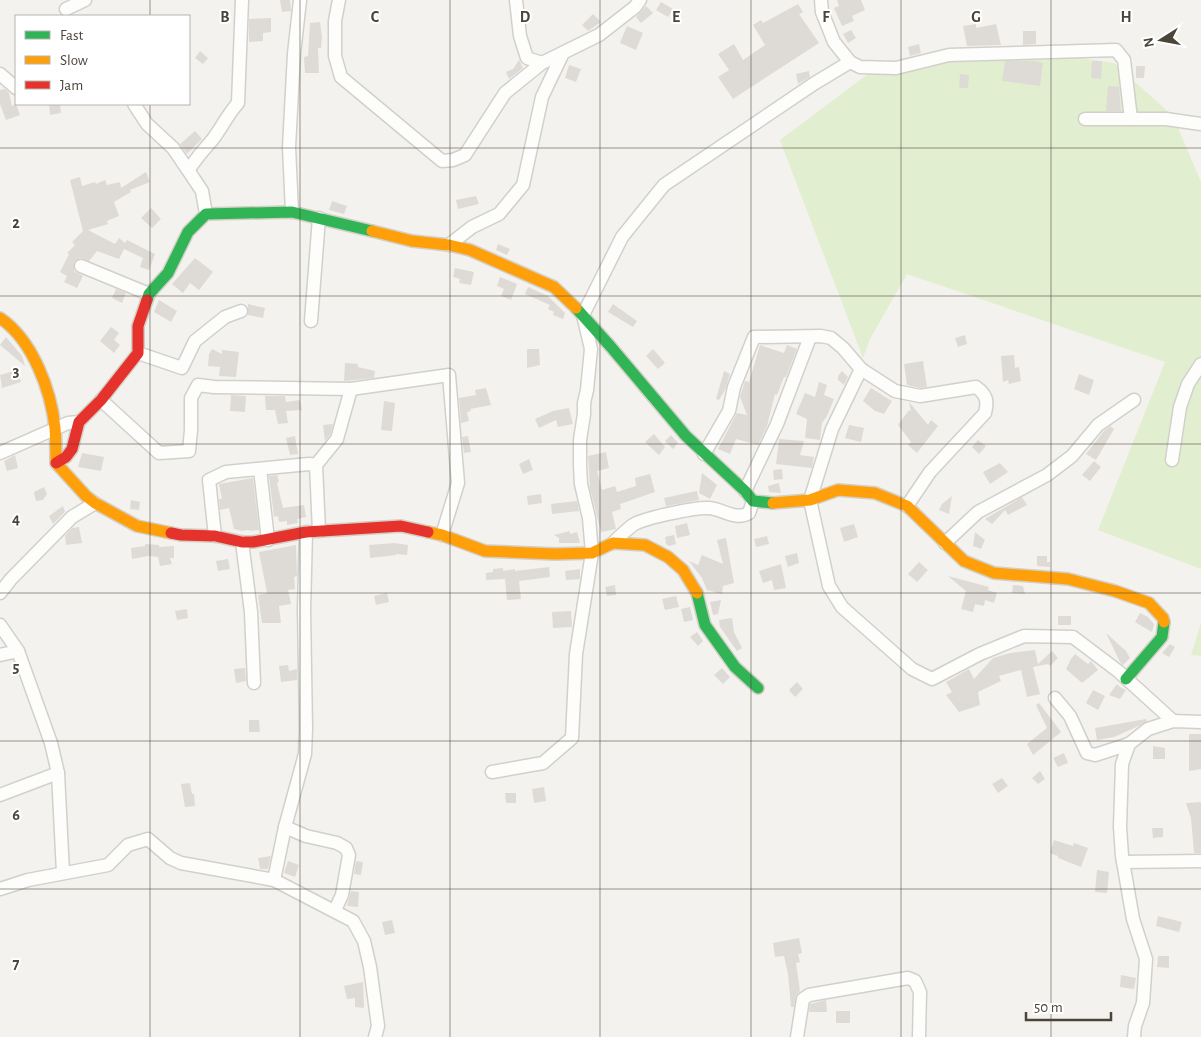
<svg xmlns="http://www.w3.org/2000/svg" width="1201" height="1037" viewBox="0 0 1201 1037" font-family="'Alegreya Sans',sans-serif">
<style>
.green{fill:#e1eecf}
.building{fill:#dedbd6}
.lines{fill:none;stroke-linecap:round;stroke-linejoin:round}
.street-casing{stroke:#d2d0cb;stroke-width:15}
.fast-casing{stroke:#d3cfc5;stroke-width:14}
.slow-casing{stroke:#d3cfc5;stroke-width:14}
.jam-casing{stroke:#d3cfc5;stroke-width:14}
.street{stroke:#fdfdfc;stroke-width:12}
.fast{stroke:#30b455;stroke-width:11}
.slow{stroke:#ff9f0a;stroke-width:11}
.jam{stroke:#e5322d;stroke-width:11}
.grid{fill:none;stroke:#4b4439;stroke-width:1;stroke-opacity:0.55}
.grid-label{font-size:16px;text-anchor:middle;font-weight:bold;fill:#4b4439;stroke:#fff;stroke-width:4;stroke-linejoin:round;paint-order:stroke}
</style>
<rect width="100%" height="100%" fill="#f4f2ee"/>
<g class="green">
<polygon points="1047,58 1080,58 1114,63 1173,116 1201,182 1201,569 1098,530 1165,362 907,274 870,339 863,358 780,140 868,74 904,71 951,61"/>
<polygon points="1201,623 1201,656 1191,655"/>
</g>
<g class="building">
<polygon points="280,0 290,0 291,11 282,12"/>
<polygon points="837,0 861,0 865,10 852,16 854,21 842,26 834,8 839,6"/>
<polygon points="661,2 673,9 668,17 656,10"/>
<polygon points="798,4 803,12 799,14 819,43 733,99 718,77 729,70 718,54 734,44 743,60 765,45 753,25 761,20 763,23"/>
<polygon points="646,6 653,13 641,23 636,17"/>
<polygon points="593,14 601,22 588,31 582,25"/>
<polygon points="271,18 271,32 263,33 263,41 249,42 249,19"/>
<polygon points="320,22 322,37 321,48 318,48 319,73 305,73 304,57 308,56 310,23"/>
<polygon points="976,24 976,28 996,24 1001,45 967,46 963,26"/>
<polygon points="627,26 643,33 636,50 620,43"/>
<polygon points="851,30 856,38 848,43 843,34"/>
<polygon points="1023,31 1036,31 1036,44 1023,45"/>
<polygon points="919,44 921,53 910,56 908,47"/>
<polygon points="200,51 208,58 203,64 195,58"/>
<polygon points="519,60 523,68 509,79 506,72 513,69"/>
<polygon points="1005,61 1035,61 1043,63 1040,86 1002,81"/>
<polygon points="1092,61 1102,61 1101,79 1091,78"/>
<polygon points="569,65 581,69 576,82 565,78"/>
<polygon points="1136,66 1145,66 1144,78 1136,78"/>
<polygon points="809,71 810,77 798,84 796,74"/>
<polygon points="960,74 969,75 968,88 959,88"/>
<polygon points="1108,86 1119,87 1121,111 1106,111"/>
<polygon points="5,89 9,93 12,106 16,104 20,115 6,120 0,104 0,90"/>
<polygon points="49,104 60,104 61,113 50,115"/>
<polygon points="195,131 202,139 187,154 180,144"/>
<polygon points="146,172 150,182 130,190 131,192 114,202 119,216 107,221 108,224 88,230 115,244 119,238 125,243 127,240 155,254 149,270 140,267 143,258 124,249 119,259 97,251 89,261 80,258 74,262 74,271 83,276 77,288 64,282 67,276 60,272 69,254 67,253 75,245 72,242 83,231 70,180 80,177 82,186 95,182 96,184 105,180 107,185 120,182 121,188"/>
<polygon points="476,196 479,204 458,209 456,200"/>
<polygon points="332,201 347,206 344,214 329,210"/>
<polygon points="151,208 161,219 152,228 141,218"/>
<polygon points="498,244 510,249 507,255 496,250"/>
<polygon points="195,258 213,272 199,290 190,283 183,293 172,284"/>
<polygon points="455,268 474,272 471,285 459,283 460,279 453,277"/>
<polygon points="500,277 517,284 511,300 501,296 504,289 497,286"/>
<polygon points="528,287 548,296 565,313 563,319 553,315 554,312 548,309 550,305 525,294"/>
<polygon points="116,289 126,293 122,303 112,298"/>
<polygon points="159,300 177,311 171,322 154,312"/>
<polygon points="248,304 265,308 263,318 248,315"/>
<polygon points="613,304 637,321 633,327 608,312"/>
<polygon points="111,327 119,333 114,340 120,345 114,353 100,341"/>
<polygon points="965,335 967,344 958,347 955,338"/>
<polygon points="6,337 22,356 25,366 0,345"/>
<polygon points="760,345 784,353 787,345 797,349 786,377 784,377 777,395 775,394 767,426 758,445 736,439 730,454 718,449 737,413 747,415 740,397 745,381 749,382"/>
<polygon points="212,349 222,354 222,350 239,352 236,377 219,376 220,367 208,366 209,354"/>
<polygon points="527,349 539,349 540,365 527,368"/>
<polygon points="653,349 665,363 658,369 646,356"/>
<polygon points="1014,355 1015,368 1019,367 1021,381 1009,384 1008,380 1003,382 1001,356"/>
<polygon points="923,361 927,387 920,388 907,385 904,364"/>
<polygon points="345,363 358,364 358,367 375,371 374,378 344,381"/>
<polygon points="17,370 21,382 2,388 0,375"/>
<polygon points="724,371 730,374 725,390 719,400 716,399"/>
<polygon points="842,371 848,377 844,385 838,380 838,376"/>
<polygon points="1079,374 1094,380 1089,395 1074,389"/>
<polygon points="819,382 827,385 824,395 834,399 827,416 822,423 820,440 805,438 807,419 796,414 805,393 815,397"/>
<polygon points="486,388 491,405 470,409 471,411 467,412 469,421 461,423 459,398 476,395 475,390"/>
<polygon points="871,388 892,401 884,414 875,411 863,401"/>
<polygon points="231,395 246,396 245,412 230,411"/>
<polygon points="265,396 285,396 286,402 300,400 302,410 286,411 288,423 278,424 275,410 266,410"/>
<polygon points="384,401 395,403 392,431 381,430"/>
<polygon points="909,402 928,425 931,420 938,426 917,453 908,445 911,442 898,425 909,410 911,411"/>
<polygon points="569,408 573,424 558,427 556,420 539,428 535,419 553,411"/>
<polygon points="333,424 330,435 325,441 323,425"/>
<polygon points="849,425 864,428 861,442 845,438"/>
<polygon points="1110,426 1114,429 1096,460 1086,454 1104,431"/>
<polygon points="654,434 665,447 659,455 645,442"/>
<polygon points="671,435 678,443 673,449 665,441"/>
<polygon points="295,436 298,454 290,455 286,438"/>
<polygon points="468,436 471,452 464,453 462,437"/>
<polygon points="779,439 804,441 800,455 814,457 812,468 776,464"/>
<polygon points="978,440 986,446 979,454 972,447"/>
<polygon points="606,452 609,468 597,471 602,490 615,486 617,492 636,486 635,478 650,474 655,492 620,504 621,509 612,512 616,529 601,532 590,488 588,456"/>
<polygon points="82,453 104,457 101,471 78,467"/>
<polygon points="15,455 18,468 7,471 4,461"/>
<polygon points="529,459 533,470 523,474 519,464"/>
<polygon points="1094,461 1101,467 1090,481 1082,475"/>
<polygon points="1000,463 1008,472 990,484 983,472"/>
<polygon points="782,469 783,479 774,480 773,470"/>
<polygon points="702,473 717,485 710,499 699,493"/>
<polygon points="277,475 279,482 277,483 283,508 304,505 306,517 297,519 298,523 287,525 287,521 279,522 278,516 274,517 269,476"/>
<polygon points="253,478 259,530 249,531 249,530 242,531 234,529 229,508 220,510 219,499 222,499 219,484"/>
<polygon points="779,483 781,493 769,492 768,486"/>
<polygon points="44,487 47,494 43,500 36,501 34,492"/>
<polygon points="697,491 699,500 666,506 664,498"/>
<polygon points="541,494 542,503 528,505 527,496"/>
<polygon points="952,496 949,514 939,510 942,504"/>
<polygon points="1022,497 1027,505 1008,515 1005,510 992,524 985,519"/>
<polygon points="131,500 140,502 139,510 130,509"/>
<polygon points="577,501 579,511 552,514 551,504"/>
<polygon points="63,506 65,512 53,524 49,516"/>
<polygon points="687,523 690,535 677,538 675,526"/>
<polygon points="854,524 858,537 844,542 840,528"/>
<polygon points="79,527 82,543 66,545 65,536 72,528"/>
<polygon points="570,531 570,534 577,532 580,543 559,543 559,538 554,535"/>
<polygon points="975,532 985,540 981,549 973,546"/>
<polygon points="674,535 676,544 669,546 666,544 665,537"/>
<polygon points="767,536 769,544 756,547 754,539"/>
<polygon points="726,538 734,583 723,586 722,594 707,590 702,578 689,561 698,565 702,555 723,564 717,540"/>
<polygon points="394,543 408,545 407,555 396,554 396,555 370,558 369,545"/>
<polygon points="145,544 159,545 159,547 174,546 174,558 170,558 172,564 160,566 158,557 148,556 132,559 131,548 145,546"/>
<polygon points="296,545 297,576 294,577 295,589 288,590 291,604 279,606 281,623 262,623 258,595 267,593 259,552"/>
<polygon points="797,553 799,563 788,567 785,556"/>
<polygon points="1037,556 1047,556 1047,562 1050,562 1050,567 1037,566"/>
<polygon points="228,559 230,569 218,571 216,561"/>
<polygon points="919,562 928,570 917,582 908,574"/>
<polygon points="781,564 786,588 774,590 772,580 763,583 759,571"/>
<polygon points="549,567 550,577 519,581 521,599 507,600 505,579 486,580 486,573 493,572 493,569 503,568 503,571 515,569 515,571"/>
<polygon points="580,569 580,579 566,580 565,571"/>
<polygon points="948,576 989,587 988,590 997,593 994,603 985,600 984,606 975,604 973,612 961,609 966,591"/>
<polygon points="615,585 616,595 607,596 605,587"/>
<polygon points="1013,585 1023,586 1025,594 1012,593"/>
<polygon points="387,593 389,602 376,605 374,596"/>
<polygon points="676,596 679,607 665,610 662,599"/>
<polygon points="721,600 718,614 713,615 710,602"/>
<polygon points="690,607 693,620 684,622 681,609"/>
<polygon points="187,609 188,618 177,620 175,611"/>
<polygon points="571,611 572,627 553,628 552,612"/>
<polygon points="1140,613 1148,617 1154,624 1152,632 1135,622"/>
<rect x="1058" y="616" width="13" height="9"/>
<polygon points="732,618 734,632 742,648 737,651 720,627 719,620"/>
<polygon points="697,632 703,641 698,646 690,637"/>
<polygon points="1106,633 1126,651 1130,658 1123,665 1120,662"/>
<polygon points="1170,644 1175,647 1169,657 1162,653"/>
<polygon points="1035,650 1038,664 1052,651 1058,658 1050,666 1048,664 1033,667 1040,694 1027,697 1021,670 999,676 1001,681 978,692 980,705 959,712 946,695 952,692 946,682 969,669 974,679 993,658 1010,653"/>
<polygon points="1075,654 1088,664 1091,661 1098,670 1082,683 1066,669 1071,659"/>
<polygon points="288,665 289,671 297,669 297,680 281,682 279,666"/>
<polygon points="245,668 246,681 236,683 234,669"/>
<polygon points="722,668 730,677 723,684 714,675"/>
<polygon points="797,682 803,689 795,697 789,690"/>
<polygon points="1117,684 1120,687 1126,690 1120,699 1109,695"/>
<polygon points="1093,690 1105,696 1098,710 1086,703"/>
<polygon points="1039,703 1061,732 1033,755 1027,744 1047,728 1036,705"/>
<polygon points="1146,719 1147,721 1141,725 1114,737 1097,740 1095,728"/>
<polygon points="249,720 259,720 260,732 249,732"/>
<polygon points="1189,734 1201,734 1201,769 1189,771"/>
<polygon points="1153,746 1165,748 1165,759 1153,759"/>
<polygon points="1064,753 1068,763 1058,767 1053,758"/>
<polygon points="1040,771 1045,779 1038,784 1032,778"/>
<polygon points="1002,778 1008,786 998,793 992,784"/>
<polygon points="190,783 192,794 194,794 195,806 185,807 181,784"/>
<polygon points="544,787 546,801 534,803 532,789"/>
<polygon points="505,793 516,793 516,803 506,803"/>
<polygon points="1201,802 1201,853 1194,853 1191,818 1186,803"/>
<polygon points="1152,828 1163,828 1163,837 1153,838"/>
<polygon points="1054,840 1073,846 1074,843 1088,848 1081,867 1058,858 1058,856 1050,853"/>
<polygon points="271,856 268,869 260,869 258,858"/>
<polygon points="288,861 299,865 295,877 284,873"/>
<polygon points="356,861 363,862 361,875 354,874"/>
<polygon points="1097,870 1109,872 1107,893 1095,892"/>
<polygon points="351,891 359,892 358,907 347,906"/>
<polygon points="1158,916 1182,922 1179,932 1156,926"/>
<polygon points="392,920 395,933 385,935 382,922"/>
<polygon points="799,938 802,953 798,954 800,962 796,963 800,991 796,995 794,1007 791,1007 788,974 784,956 775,957 773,943"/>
<polygon points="1158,956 1169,956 1169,968 1157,967"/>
<polygon points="1121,975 1136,978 1134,989 1120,987"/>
<polygon points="363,982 364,1008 355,1007 355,998 347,999 344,986"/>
<polygon points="826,1000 827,1012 809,1012 810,1004"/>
<rect x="836" y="1011" width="14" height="12"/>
</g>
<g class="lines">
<g class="street-casing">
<g id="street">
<polyline points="339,0 335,21 335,56 341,77 442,161 453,160 465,155 505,93 542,63 599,35 635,7 640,0"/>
<polyline points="516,0 520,36 527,58 542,63"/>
<polyline points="821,0 822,12 834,42 850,62 860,67 896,68 949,55 1116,50 1124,60 1131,119"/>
<polyline points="66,9 85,0"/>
<polyline points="0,74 16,88"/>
<polyline points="134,104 147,124 173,148 188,170 202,191 206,214"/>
<polyline points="1085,119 1166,119 1201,124"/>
<path d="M188 170C196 159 204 149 213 139 222 127 228 114 238 103L242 0"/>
<polyline points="292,212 289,147 294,54 300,0"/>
<polyline points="449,245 472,227 499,214 523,185 542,97 563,53"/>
<polyline points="81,266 149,294"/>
<polyline points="311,321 319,218"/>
<polyline points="138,353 182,368 195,341 225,317 241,311"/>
<polyline points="861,369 832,429 810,500 829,586 842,607 912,669 932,679 980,654 1024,636 1073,637 1118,671 1173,721"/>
<polyline points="101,400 159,453 189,451 191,430 191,398 198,385 214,387 351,389 449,375 458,483 442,535"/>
<polyline points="0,453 68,423 79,422"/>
<path d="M704 454 729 411 734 387 754 337 821 336 831 338 843 348 861 369 895 391 920 396 976 387C987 395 988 401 985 413L930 472 907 506"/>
<polyline points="1172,460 1180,407 1188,384 1201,364"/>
<polyline points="260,469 268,540"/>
<polyline points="745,491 777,424 810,337"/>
<polyline points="319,531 316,465 337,439 351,389"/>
<polyline points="215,536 209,480 226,472 309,464 316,465"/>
<polyline points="242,542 251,612 254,683"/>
<path d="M613 543C619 537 626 530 633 525 644 518 695 507 709 508 723 509 735 521 749 513L753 501"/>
<polyline points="945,543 978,512 1047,475 1072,456 1098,425 1134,400"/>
<polyline points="0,593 11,579 72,517 95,503"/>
<polyline points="0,625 18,651 51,743 58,773 63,873"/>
<polyline points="0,655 18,651"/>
<polyline points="1055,698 1070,716 1087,753 1095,755 1129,744"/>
<polyline points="492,772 543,763 572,738 576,654 592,553 589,518 581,484 580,466 580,440 584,414 584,403 587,390 591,349 583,315 622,237 664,185 815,83 850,62"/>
<polyline points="0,795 58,773"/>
<polyline points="285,827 306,836 337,843 346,848 349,855 342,895 335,910"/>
<polyline points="1123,862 1201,861"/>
<polyline points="274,880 285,827 305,754 306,728 304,610 306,532"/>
<polyline points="0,889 28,880 108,865 128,845 148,839 170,858 181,863 274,880 353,921 364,941 370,967 378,1026 375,1037"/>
<polyline points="797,1037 803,999 809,995 908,978 915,981 920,992 919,1037"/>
<polyline points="1134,1037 1135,1026 1143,1003 1146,959 1133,919 1122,856 1120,827 1122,764 1129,744 1148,729 1173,721 1201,722"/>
</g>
</g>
<g class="fast-casing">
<g id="fast">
<polyline points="147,300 149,294 168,273 188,232 206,214 292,212 372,231"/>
<polyline points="576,308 611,347 686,436 745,491 753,501 773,503"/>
<polyline points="697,593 705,625 735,667 758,688"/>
<polyline points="1126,679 1162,637 1164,622"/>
</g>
</g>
<g class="slow-casing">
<g id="slow">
<polyline points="372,231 412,241 449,245 470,250 554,287 576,308"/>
<path d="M0 318C33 340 51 391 55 428 56 440 56 452 56 463L86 496 95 503 137 526 171 533"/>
<polyline points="773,503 810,500 838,490 875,493 907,506 964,561 994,573 1068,579 1115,591 1149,603 1163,618 1164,622"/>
<polyline points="428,532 442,535 485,551 555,554 592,553 613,543 645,545 668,557 683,570 697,593"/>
</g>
</g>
<g class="jam-casing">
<g id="jam">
<polyline points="56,463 66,457 72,449 79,422 101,400 138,353 138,326 147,300"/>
<polyline points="171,533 181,535 215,536 242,542 253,542 306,532 401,526 428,532"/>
</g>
</g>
<use href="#street" class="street"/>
<use href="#fast" class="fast"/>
<use href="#slow" class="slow"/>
<use href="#jam" class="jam"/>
</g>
<path class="grid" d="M150 0V16M300 0V1037M450 0V1037M600 0V1037M751 0V1037M901 0V1037M1051 0V1037M150 104V1037M0 148H1201M0 296H1201M0 444H1201M0 593H1201M0 741H1201M0 889H1201"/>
<g class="grid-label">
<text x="225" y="22">B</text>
<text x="375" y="22">C</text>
<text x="525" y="22">D</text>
<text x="676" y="22">E</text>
<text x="826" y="22">F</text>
<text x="976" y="22">G</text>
<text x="1126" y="22">H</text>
<text x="16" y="228">2</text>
<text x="16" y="376">3</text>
<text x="16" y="524">4</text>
<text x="16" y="672">5</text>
<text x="16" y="820">6</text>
<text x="16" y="969">7</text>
</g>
<rect x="15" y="15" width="175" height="90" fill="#ffffff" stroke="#b7b4b0"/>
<rect x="25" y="31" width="25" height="8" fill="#30b455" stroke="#b7b4b0"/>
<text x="60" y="40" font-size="15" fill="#4b4439">Fast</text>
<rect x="25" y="56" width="25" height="8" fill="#ff9f0a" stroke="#b7b4b0"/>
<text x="60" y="65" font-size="15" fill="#4b4439">Slow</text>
<rect x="25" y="81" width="25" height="8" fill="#e5322d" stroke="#b7b4b0"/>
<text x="60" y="90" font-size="15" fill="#4b4439">Jam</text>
<g transform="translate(1161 40) rotate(259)" stroke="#ffffff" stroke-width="4" paint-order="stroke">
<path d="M0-4L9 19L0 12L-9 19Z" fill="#4b4439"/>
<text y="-8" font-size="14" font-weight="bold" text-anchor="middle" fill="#4b4439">N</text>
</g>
<path d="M1026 1012v8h85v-8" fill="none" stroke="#4b4439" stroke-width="2.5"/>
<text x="1034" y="1012" font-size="15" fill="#4b4439" stroke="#ffffff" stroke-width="4" paint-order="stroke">50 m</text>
</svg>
